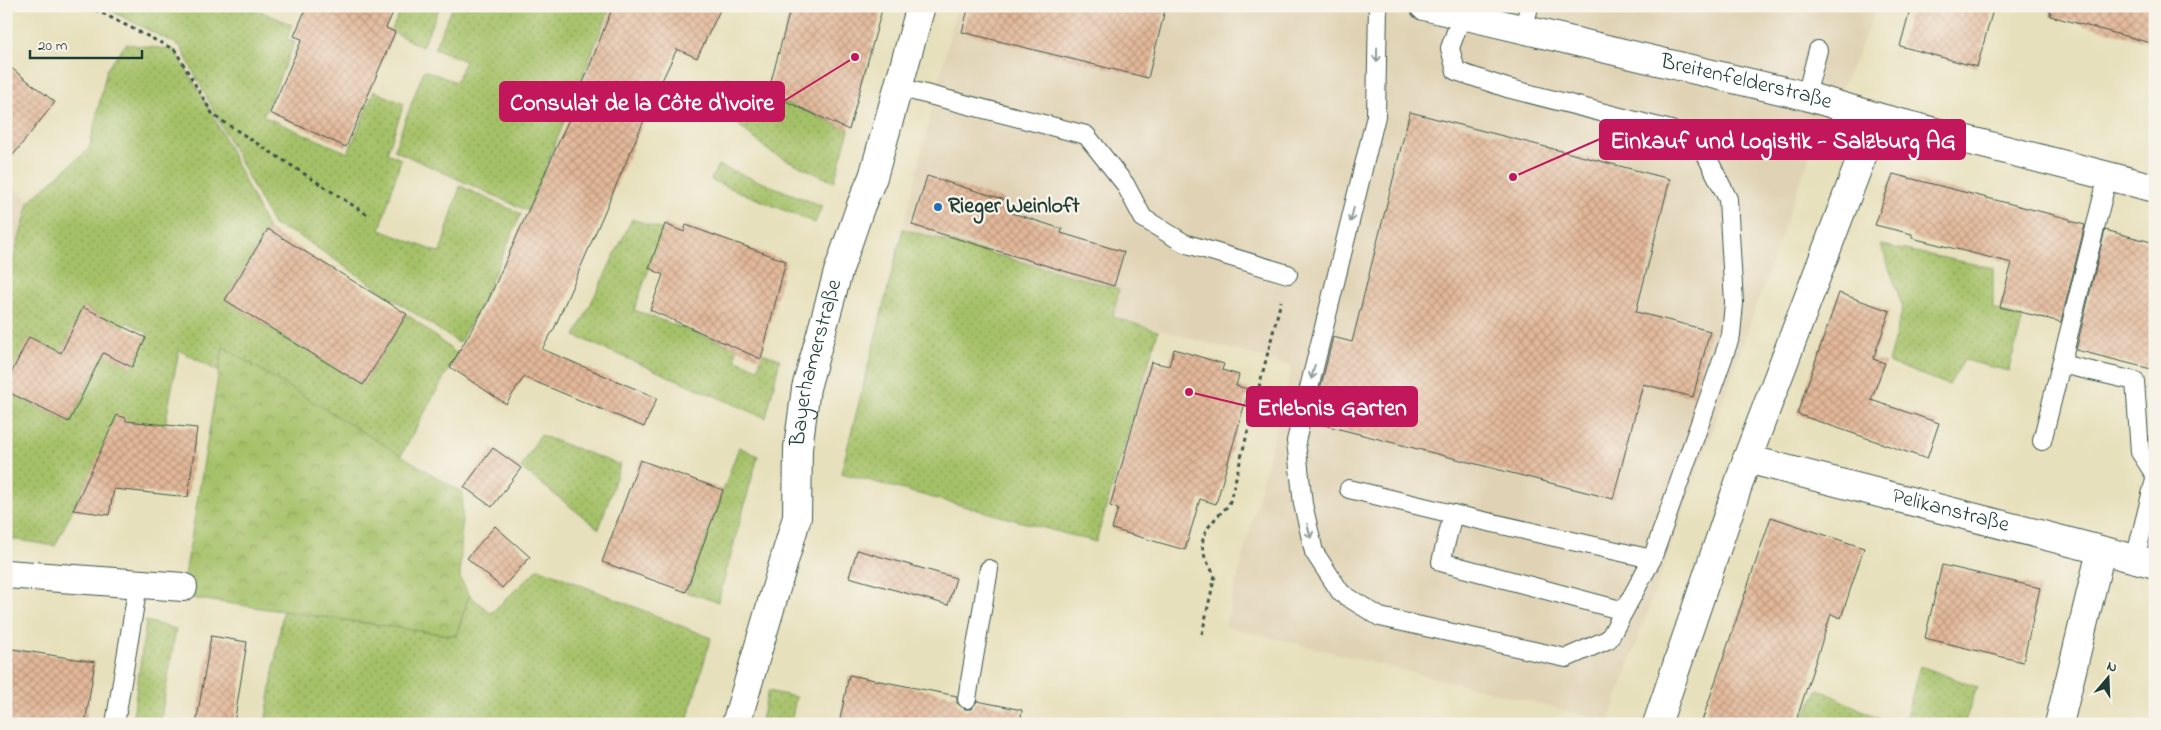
<svg xmlns="http://www.w3.org/2000/svg" width="2161" height="730" viewBox="0 0 2161 730" font-family="'Indie Flower',sans-serif">
<style>
.built{fill:#e0d3b5}
.grass{fill:url(#grass-dots);stroke:#627f4e}
.park{fill:url(#park-crowns);stroke:#627f4e}
.building{fill:url(#building-cross-hatch)}
.lines{fill:none;stroke-linecap:round;stroke-linejoin:round}
.lane-casing{stroke:#3d5548;stroke-width:20}
.street-casing{stroke:#3d5548;stroke-width:30}
.path{stroke:#3d5548;stroke-width:3;stroke-dasharray:4 4;stroke-linecap:butt}
.lane{stroke:#fff;stroke-width:18}
.street{stroke:#fff;stroke-width:28}
.oneway{stroke:#8f9e9a}
.poi-dot{fill:#1f6fb2;stroke:#f7f3e8;stroke-width:2}
.labels{text-anchor:middle;dominant-baseline:central;stroke-width:5;stroke-linejoin:round;paint-order:stroke}
.street-label{font-size:22px;fill:#1f3d34;stroke:#f7f3e8}
.poi-label{font-size:22px;font-weight:bold;fill:#1f3d34;stroke:#f7f3e8;text-anchor:start}
.leader{fill:none;stroke:#c2185b;stroke-width:2}
.callout-dot{fill:#c2185b;stroke:#f7f3e8;stroke-width:2}
.callout{fill:#c2185b;stroke:#c2185b;stroke-width:2}
.callout-label{font-size:24px;text-anchor:middle;font-weight:bold;fill:#fff}
</style>
<defs>
<pattern id="grass-dots" width="8" height="8" patternUnits="userSpaceOnUse" patternTransform="scale(1.25)"><rect width="8" height="8" fill="#a5c168"/><path d="M2 2h.1M6 6h.1" fill="none" stroke="#869e56" stroke-width="1.8" stroke-linecap="round"/></pattern>
<pattern id="park-crowns" width="20" height="18" patternUnits="userSpaceOnUse" patternTransform="scale(1.25)"><rect width="20" height="18" fill="#a5c168"/><path d="M2 6a3 3 0 1 1 6 0M12 15a3 3 0 1 1 6 0" fill="none" stroke="#869e56"/></pattern>
<pattern id="building-cross-hatch" width="8" height="8" patternUnits="userSpaceOnUse" patternTransform="scale(1.25)"><rect width="8" height="8" fill="#e4b899"/><path d="M0 0l8 8M0 8l8-8" fill="none" stroke="#b8977e"/></pattern>
</defs>
<rect width="100%" height="100%" fill="#f7f3e8"/>
<filter id="ink" filterUnits="userSpaceOnUse"><feTurbulence type="fractalNoise" baseFrequency=".02" numOctaves="2"/><feDisplacementMap in="SourceGraphic" scale="10" xChannelSelector="R" yChannelSelector="G"/><feConvolveMatrix kernelMatrix="1 2 1 2 8 2 1 2 1" color-interpolation-filters="sRGB"/></filter>
<filter id="wash" filterUnits="userSpaceOnUse"><feTurbulence type="fractalNoise" baseFrequency=".0096" numOctaves="4" result="noise"/><feDisplacementMap in="SourceGraphic" scale="20" xChannelSelector="R" yChannelSelector="G"/><feGaussianBlur stdDeviation="1.12" result="paint"/><feColorMatrix in="noise" values="0 0 0 0 0 0 0 0 0 0 0 0 0 0 0 0 0 1.4 0 .05"/><feComposite in="paint" operator="in"/></filter>
<g filter="url(#wash)">
<rect width="100%" height="100%" fill="#e7e0bc"/>
<g class="built">
<polygon points="957,6 1877,6 1853,65 1817,135 1609,721 1225,626 1292,366 1113,317 1119,289 903,229"/>
<polygon points="6,182 30,200 6,285"/>
</g>
<g class="grass">
<polygon points="101,6 249,6 292,25 287,39 295,42 263,116 348,153 374,91 404,104 387,153 401,159 380,230 440,253 460,186 521,214 480,306 459,343 298,235 273,225 180,46"/>
<polygon points="403,6 440,6 422,47 391,31"/>
<polygon points="453,6 611,6 528,211 394,150 424,70 456,82 465,61 434,48"/>
<polygon points="126,44 175,50 213,115 268,229 225,300 363,385 407,314 457,354 400,457 223,347 219,372 179,350 165,425 110,477 89,476 55,546 6,538 6,391 69,422 95,370 92,347 132,367 148,333 127,322 124,327 83,307 61,353 6,384 6,285 30,200 89,149 107,69"/>
<polygon points="727,77 849,130 834,182 770,152 728,116"/>
<polygon points="718,165 822,206 815,223 711,180"/>
<polygon points="632,219 663,230 634,310 737,348 735,359 758,369 762,353 780,359 766,418 575,336"/>
<polygon points="903,229 1119,289 1113,317 1158,331 1096,542 841,473"/>
<polygon points="1881,245 1993,268 1993,308 2023,319 2008,371 1964,360 1949,385 1888,362 1903,308"/>
<polygon points="540,435 620,465 599,529 521,468"/>
<polygon points="739,447 758,456 718,602 686,592"/>
<polygon points="539,568 711,638 686,724 265,724 283,611 456,636 469,595 491,613"/>
<polygon points="146,621 176,629 160,724 132,724"/>
<polygon points="1920,666 1977,687 1964,724 1904,724"/>
<polygon points="1819,689 1890,724 1799,724"/>
<polygon points="768,691 796,697 791,724 760,724"/>
</g>
<polygon class="park" points="223,347 463,493 460,578 469,595 456,636 184,597 183,587"/>
<g id="blocks">
<g class="building">
<polygon points="307,6 396,6 386,28 395,32 346,147 270,113 302,39 294,36"/>
<polygon points="613,6 722,6 697,58 677,49 655,95 554,329 542,349 657,398 644,427 524,377 506,404 450,367 487,303 569,119"/>
<polygon points="791,6 883,6 849,130 768,93"/>
<polygon points="969,6 1166,6 1148,78 962,32"/>
<polygon points="1911,6 1994,6 1977,67 1900,46"/>
<polygon points="2051,6 2155,6 2155,44 2050,16"/>
<polygon points="6,64 55,102 6,164"/>
<polygon points="1410,112 1670,179 1636,312 1710,331 1693,397 1643,384 1613,499 1312,422 1333,337 1352,342"/>
<polygon points="1893,174 2070,219 2070,221 2085,225 2061,322 2000,307 2012,263 1912,238 1912,234 1875,225"/>
<polygon points="927,176 1009,201 1006,211 1062,229 1061,233 1124,252 1114,286 912,225"/>
<polygon points="665,224 684,232 686,225 786,261 761,359 650,310 663,275 649,268"/>
<polygon points="268,229 407,314 363,385 225,300"/>
<polygon points="2105,230 2155,243 2155,370 2076,350"/>
<polygon points="1839,293 1890,311 1873,359 1885,363 1871,400 1939,423 1927,459 1797,414"/>
<polygon points="83,307 146,338 132,367 103,353 69,422 6,391 6,384 29,337 61,353"/>
<polygon points="1174,349 1224,364 1222,370 1239,375 1236,386 1249,389 1216,504 1200,499 1185,550 1112,529 1118,509 1110,506 1151,362 1169,366"/>
<polygon points="117,415 126,418 126,421 197,428 188,497 114,489 109,515 73,510"/>
<polygon points="493,448 521,468 492,507 464,487"/>
<polygon points="640,460 723,490 686,592 602,562"/>
<polygon points="1771,517 1864,548 1841,618 1831,614 1795,724 1701,724"/>
<polygon points="495,526 530,557 502,588 467,558"/>
<polygon points="857,550 956,578 948,605 849,577"/>
<polygon points="1942,565 2040,588 2023,662 1925,638"/>
<polygon points="211,636 247,642 234,724 196,724"/>
<polygon points="6,648 95,662 85,724 6,724"/>
<polygon points="849,675 957,696 957,703 965,709 971,709 977,701 1022,710 1020,724 839,724"/>
</g>
</g>
</g>
<g filter="url(#ink)">
<use href="#blocks" fill-opacity="0" stroke="#3d5548" stroke-width="1"/>
<g class="lines">
<g class="lane-casing">
<g id="lane">
<polyline points="1378,6 1376,116 1296,441 1303,504 1314,552 1341,593 1380,617 1566,658 1609,639 1652,559 1731,335 1734,303 1728,199 1704,151 1671,130 1507,88 1456,71 1450,48 1462,15"/>
<polyline points="1524,30 1529,6"/>
<polyline points="898,87 1086,135 1125,184 1143,218 1184,243 1288,274"/>
<polyline points="1806,96 1818,50"/>
<polyline points="2061,364 2135,381 2140,452 2155,475"/>
<polyline points="2042,441 2108,176"/>
<polyline points="1349,489 1453,514"/>
<polyline points="2135,559 2155,479"/>
<polyline points="1624,611 1441,562 1453,514 1652,559"/>
<polyline points="967,699 989,569"/>
<polyline points="115,724 138,585"/>
</g>
</g>
<g class="street-casing">
<g id="street">
<path id="s1" d="M1424 6 1806 96 1877 117 2155 188"/>
<path id="s2" d="M1747 459 2155 564"/>
<polyline points="6,574 183,587"/>
<path id="s3" d="M736 724 797 517 798 448 806 388 838 272 861 205 873 177 921 6"/>
<polyline points="1657,724 1747,459 1877,117"/>
<polyline points="2059,724 2101,551"/>
</g>
</g>
<g class="path">
<polyline points="88,6 175,50 213,115 368,215"/>
<path d="M1202 634 1215 575C1192 542 1203 530 1229 505L1281 301"/>
</g>
<use href="#lane" class="lane"/>
<use href="#street" class="street"/>
</g>
<defs><path id="oneway-shaft" d="M-6 0H5M1.5-3L5.5 0L1.5 3" fill="none" stroke-width="1.6" stroke-linecap="round" stroke-linejoin="round" transform="scale(1.25)"/></defs>
<g class="oneway">
<use href="#oneway-shaft" transform="translate(1377 55) rotate(91)"/>
<use href="#oneway-shaft" transform="translate(1352 215) rotate(104)"/>
<use href="#oneway-shaft" transform="translate(1313 372) rotate(104)"/>
<use href="#oneway-shaft" transform="translate(1309 531) rotate(76)"/>
</g>
</g>
<circle class="poi-dot" cx="938" cy="207" r="5"/>
<g class="labels">
<g class="street-label">
<text stroke="none"><textPath href="#s1" startOffset="331">Breitenfelderstraße</textPath></text>
<text stroke="none"><textPath href="#s3" startOffset="372">Bayerhamerstraße</textPath></text>
<text stroke="none"><textPath href="#s2" startOffset="210">Pelikanstraße</textPath></text>
</g>
<g class="poi-label">
<text x="948" y="207">Rieger Weinloft</text>
</g>
</g>
<path class="leader" d="M855 57L784 101M1513 177L1600 139M1189 392L1247 406"/>
<g class="callout-dot">
<circle cx="855" cy="57" r="5"/>
<circle cx="1513" cy="177" r="5"/>
<circle cx="1189" cy="392" r="5"/>
</g>
<g class="callout">
<rect x="500" y="82" width="284" height="39" rx="5"/>
<rect x="1600" y="120" width="365" height="39" rx="5"/>
<rect x="1247" y="387" width="170" height="39" rx="5"/>
</g>
<g class="callout-label">
<text x="642" y="110">Consulat de la Côte d'Ivoire</text>
<text x="1783" y="148">Einkauf und Logistik - Salzburg AG</text>
<text x="1332" y="415">Erlebnis Garten</text>
</g>
<rect width="2161" height="730" fill="none" stroke="#f7f3e8" stroke-width="25"/>
<g transform="translate(2108 678) rotate(19)" stroke="#f7f3e8" stroke-width="4" paint-order="stroke">
<path d="M0-4L9 19L0 12L-9 19Z" fill="#1f3d34"/>
<text y="-8" font-size="14" font-weight="bold" text-anchor="middle" fill="#1f3d34">N</text>
</g>
<path d="M30 50v8h112v-8" fill="none" stroke="#1f3d34" stroke-width="2.5"/>
<text x="38" y="50" font-size="15" fill="#1f3d34" stroke="#f7f3e8" stroke-width="4" paint-order="stroke">20 m</text>
</svg>
